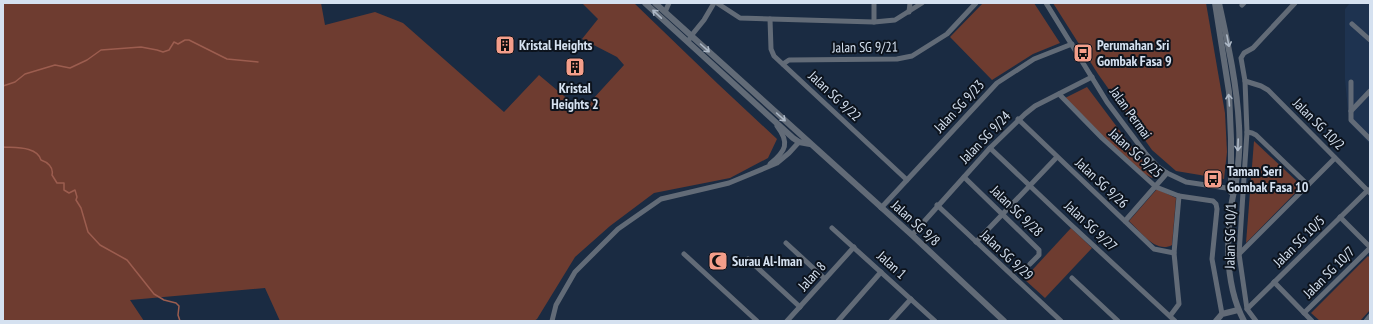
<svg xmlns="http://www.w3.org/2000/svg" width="1373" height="324" viewBox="0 0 1373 324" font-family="'PT Sans Narrow',sans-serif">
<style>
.built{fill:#1e3350}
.green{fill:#6e3c30}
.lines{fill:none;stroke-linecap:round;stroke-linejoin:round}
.stream{stroke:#9c5d4f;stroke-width:1.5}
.minor{stroke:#626b77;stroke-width:5}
.tertiary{stroke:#626b77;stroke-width:6}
.oneway{stroke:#adb8c6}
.labels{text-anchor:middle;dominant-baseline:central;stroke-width:4;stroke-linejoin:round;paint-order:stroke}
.poi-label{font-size:14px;font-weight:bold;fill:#d5e1f0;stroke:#0c131d;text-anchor:start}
.street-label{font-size:14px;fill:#d5e1f0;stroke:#0c131d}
</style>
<rect width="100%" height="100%" fill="#1a2b42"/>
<polygon class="built" points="1350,3 1370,3 1370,144 1349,122 1345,79 1345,9"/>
<g class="green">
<polygon points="3,3 321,3 325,25 375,12 403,23 504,112 539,75 582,111 624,65 617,57 582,39 598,19 582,3 634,3 718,84 777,139 768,158 730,178 654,193 610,226 575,257 537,319 534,321 280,321 265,288 130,300 144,321 3,321"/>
<polygon points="983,3 1034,3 1060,43 1033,54 992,80 950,37"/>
<polygon points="1053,3 1206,3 1225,113 1227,152 1224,179 1176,171 1152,150 1098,74"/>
<polygon points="1087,87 1138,155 1157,173 1152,178 1141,172 1090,125 1065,98"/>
<polygon points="1254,141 1302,186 1246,243"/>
<path d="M1157 189 1176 198 1172 245C1156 254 1140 231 1129 221Z"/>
<polygon points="1071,228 1092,248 1045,298 1024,279"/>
<polygon points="1368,256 1370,258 1370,310 1360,321 1320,321 1311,313"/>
</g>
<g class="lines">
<g class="stream">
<polyline points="3,86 15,82 25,74 55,65 70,68 87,60 101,50 141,47 157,50 163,52 169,50 174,42 178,44 185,40 189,40 227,59 258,62"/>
<path d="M3 147C15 148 37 146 41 160 47 162 54 167 52 175L57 183H64V190L69 193 75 190 77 197 76 200 81 208 88 232 100 245 127 260 154 294 164 300 176 303 179 306 178 315 180 321"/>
</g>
<g class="minor">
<polyline points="717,3 740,18 874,22 895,20 922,3"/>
<polyline points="874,3 874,22"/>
<polyline points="1046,3 1107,102 1146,154 1157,166 1167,173 1186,182 1233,189"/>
<polyline points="1242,5 1244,3"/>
<polyline points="665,12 669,3"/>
<polyline points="909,12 910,3"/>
<polyline points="770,19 771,49 774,56 907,180"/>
<polyline points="1352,24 1370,40"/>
<polyline points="688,42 691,36 704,20 714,3"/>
<polyline points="783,64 789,60 897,59 912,56 947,34 976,3"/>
<polyline points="1245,81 1261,86 1268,90 1370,193"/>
<polyline points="1351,82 1351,120 1370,139"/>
<polyline points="1059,94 1102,138 1156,187 1179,196 1213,201 1216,204 1217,209 1212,259 1222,314"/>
<polyline points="1351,111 1370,91"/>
<polyline points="1018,119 1154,249 1174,253"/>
<polyline points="1247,132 1252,133 1256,135 1308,185"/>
<polyline points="990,148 1068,222 1175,321"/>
<path d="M770 164C786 151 790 143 777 126"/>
<polyline points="964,177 1039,250 1039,255 1030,264"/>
<polyline points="937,205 1061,321"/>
<polyline points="881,208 997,83 1034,59 1072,44"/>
<polyline points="1340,217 1370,247"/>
<polyline points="1125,221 1167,173"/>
<polyline points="832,228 935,321"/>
<polyline points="912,235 990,148 1025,114 1035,106 1092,77"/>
<polyline points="976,242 1057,157"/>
<polyline points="786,243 825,279"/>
<polyline points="684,254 757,321"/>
<polyline points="1228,254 1239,254 1335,158"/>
<polyline points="748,259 800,307"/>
<polyline points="1072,278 1118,321"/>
<polyline points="1274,282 1312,321"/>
<polyline points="1247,309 1368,190"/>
<polyline points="1304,313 1370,248"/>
<polyline points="1170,316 1179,304 1174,253 1179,196"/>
<polyline points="552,321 556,305 575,272 618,229 661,199 729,183 777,163 789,153 799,142"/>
<polyline points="787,321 854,247"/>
<polyline points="838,321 881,272"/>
<polyline points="891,321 911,299"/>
<polyline points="1256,321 1247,309 1239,254 1247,132 1245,81 1241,58 1244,53 1253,48 1295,3"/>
<polyline points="1366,321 1370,316"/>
</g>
<g class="tertiary">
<polyline points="645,3 793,138 799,142 810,144"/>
<polyline points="655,3 912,235 1004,321"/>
<polyline points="1215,3 1229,92 1231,139 1231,192"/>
<path d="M1219 3C1228 44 1237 84 1239 126 1240 142 1239 159 1237 175 1236 186 1232 197 1231 208 1226 245 1226 287 1244 321"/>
<polyline points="1216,321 1222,314 1238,310"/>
</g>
</g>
<defs><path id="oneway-shaft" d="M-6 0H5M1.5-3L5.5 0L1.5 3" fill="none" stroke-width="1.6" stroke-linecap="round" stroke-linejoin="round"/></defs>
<g class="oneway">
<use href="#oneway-shaft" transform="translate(657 14) rotate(-137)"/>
<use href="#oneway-shaft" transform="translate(1228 41) rotate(79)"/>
<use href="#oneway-shaft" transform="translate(705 48) rotate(42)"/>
<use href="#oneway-shaft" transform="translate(1229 100) rotate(-94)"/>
<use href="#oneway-shaft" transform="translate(781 117) rotate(42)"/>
<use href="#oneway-shaft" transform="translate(1238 145) rotate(92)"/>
</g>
<defs>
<g id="building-square" transform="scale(1)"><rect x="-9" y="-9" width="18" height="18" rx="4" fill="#f49e8a" stroke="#0c131d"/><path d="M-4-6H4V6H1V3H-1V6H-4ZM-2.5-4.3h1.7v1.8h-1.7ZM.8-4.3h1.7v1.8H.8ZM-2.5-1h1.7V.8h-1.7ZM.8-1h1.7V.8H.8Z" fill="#111"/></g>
<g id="bus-square" transform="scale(1)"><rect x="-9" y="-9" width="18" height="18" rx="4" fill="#f49e8a" stroke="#0c131d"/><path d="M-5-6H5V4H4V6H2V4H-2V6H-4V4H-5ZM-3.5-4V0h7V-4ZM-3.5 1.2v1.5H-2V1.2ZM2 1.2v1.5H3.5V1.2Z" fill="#111"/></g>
<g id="mosque-square" transform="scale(1)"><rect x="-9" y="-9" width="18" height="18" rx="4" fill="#f49e8a" stroke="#0c131d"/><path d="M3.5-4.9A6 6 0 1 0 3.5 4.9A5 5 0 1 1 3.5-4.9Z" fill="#111"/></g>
</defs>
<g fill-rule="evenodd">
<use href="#building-square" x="505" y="45"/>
<use href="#bus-square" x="1083" y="53"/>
<use href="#building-square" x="575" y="67"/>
<use href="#bus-square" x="1213" y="179"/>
<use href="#mosque-square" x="718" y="261"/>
</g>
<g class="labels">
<g class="poi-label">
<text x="519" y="45">Kristal Heights</text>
<text x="1097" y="45">Perumahan Sri<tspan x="1097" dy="16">Gombak Fasa 9</tspan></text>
<text x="575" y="88" text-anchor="middle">Kristal<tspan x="575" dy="16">Heights 2</tspan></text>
<text x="1227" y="171">Taman Seri<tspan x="1227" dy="16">Gombak Fasa 10</tspan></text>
<text x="732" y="261">Surau Al-Iman</text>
</g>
<g class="street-label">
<text transform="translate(865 47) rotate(-1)">Jalan SG 9/21</text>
<text transform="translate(835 96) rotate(43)">Jalan SG 9/22</text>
<text transform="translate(959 106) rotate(-47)">Jalan SG 9/23</text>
<text transform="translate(1131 113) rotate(54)">Jalan Permai</text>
<text transform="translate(1319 124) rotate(45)">Jalan SG 10/2</text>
<text transform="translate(985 137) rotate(-46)">Jalan SG 9/24</text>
<text transform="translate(1136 153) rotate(42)">Jalan SG 9/25</text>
<text transform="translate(1102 183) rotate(43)">Jalan SG 9/26</text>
<text transform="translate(1017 211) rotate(44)">Jalan SG 9/28</text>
<text transform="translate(916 223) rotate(42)">Jalan SG 9/8</text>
<text transform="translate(1091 226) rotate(43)">Jalan SG 9/27</text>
<text transform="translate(1230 236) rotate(-89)">Jalan SG 10/1</text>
<text transform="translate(1299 241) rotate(-45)">Jalan SG 10/5</text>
<text transform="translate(1007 255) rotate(43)">Jalan SG 9/29</text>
<text transform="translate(892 265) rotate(42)">Jalan 1</text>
<text transform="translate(1329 272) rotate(-45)">Jalan SG 10/7</text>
<text transform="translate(812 276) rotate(-48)">Jalan 8</text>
</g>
</g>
<rect width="1373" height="324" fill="none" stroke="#d5e1f0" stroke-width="8"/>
</svg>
